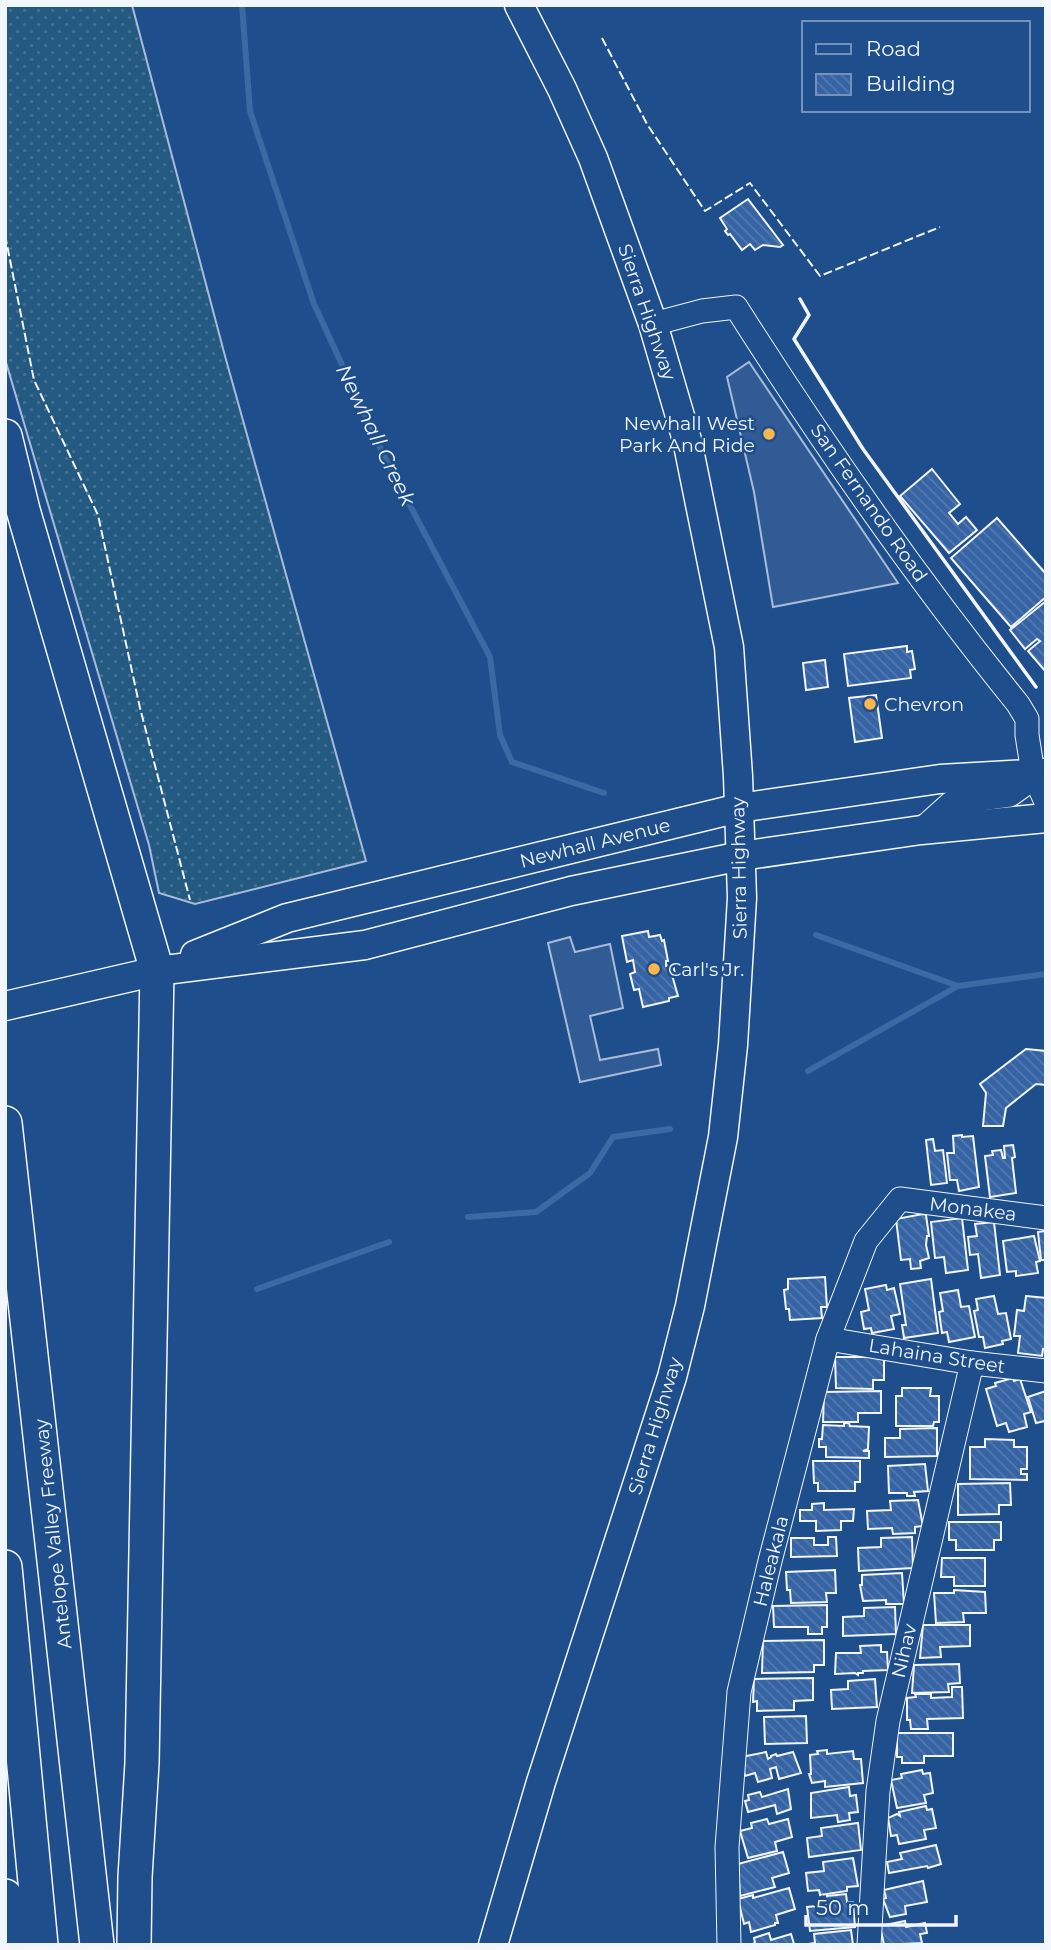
<svg xmlns="http://www.w3.org/2000/svg" width="1051" height="1950" viewBox="0 0 1051 1950" font-family="Montserrat,sans-serif">
<style>
.grass{fill:url(#grass-dots);stroke:#a8bbd7;stroke-width:2}
.parking{fill:#305b95;stroke:#a8bbd7;stroke-width:2}
.lines{fill:none;stroke-linecap:round;stroke-linejoin:round}
.stream{stroke:#3b69a3;stroke-width:6}
.building{fill:url(#building-back-hatch);stroke:#f2f6ff;stroke-width:2}
.minor-casing{stroke:#f2f6ff;stroke-width:25}
.major-casing{stroke:#f2f6ff;stroke-width:31}
.highway-casing{stroke:#f2f6ff;stroke-width:36}
.minor{stroke:#1f4e8c;stroke-width:23}
.major{stroke:#1f4e8c;stroke-width:28}
.highway{stroke:#1f4e8c;stroke-width:33}
.fence{stroke:#f2f6ff;stroke-width:2;stroke-dasharray:9 3.5;stroke-linecap:butt}
.wall{stroke:#f2f6ff;stroke-width:3.5}
.poi-dot{fill:#ffb74d;stroke:#1f4e8c;stroke-width:2.5}
.labels{text-anchor:middle;dominant-baseline:central;stroke-width:5;stroke-linejoin:round;paint-order:stroke}
.street-label{font-size:19px;fill:#f2f6ff;stroke:#1f4e8c}
.poi-label{font-size:19px;fill:#f2f6ff;stroke:#1f4e8c;text-anchor:start}
.water-label{font-size:21px;font-style:italic;fill:#f2f6ff;stroke:#1f4e8c}
</style>
<defs>
<pattern id="grass-dots" width="8" height="8" patternUnits="userSpaceOnUse" patternTransform="scale(1.75)"><rect width="8" height="8" fill="#245a82"/><path d="M2 2h.1M6 6h.1" fill="none" stroke="#447295" stroke-width="1.8" stroke-linecap="round"/></pattern>
<pattern id="building-back-hatch" width="6" height="6" patternUnits="userSpaceOnUse" patternTransform="scale(1.75)"><rect width="6" height="6" fill="#3563a3"/><path d="M-1 5l2 2M0 0l6 6M5-1l2 2" fill="none" stroke="#537ab1"/></pattern>
</defs>
<rect width="100%" height="100%" fill="#1f4e8c"/>
<polygon class="grass" points="5,5 132,5 225,356 366,861 195,904 159,893 149,845 5,359"/>
<g class="parking">
<polygon points="749,362 898,583 773,607 754,492 727,377"/>
<polygon points="570,937 575,952 610,944 623,1008 590,1016 600,1060 658,1049 661,1065 580,1082 548,943"/>
</g>
<g class="lines">
<g class="stream">
<polyline points="242,5 250,111 314,304 385,458 490,657 500,735 512,762 604,793"/>
<polyline points="816,935 958,986 1046,974"/>
<polyline points="808,1071 958,986"/>
<polyline points="468,1217 536,1212 590,1173 613,1137 670,1129"/>
<polyline points="257,1289 389,1242"/>
</g>
</g>
<g class="building">
<polygon points="748,199 783,245 780,247 763,245 755,250 750,244 742,250 730,234 728,235 725,231 727,229 720,218"/>
<polygon points="932,469 960,504 949,513 958,524 966,517 977,530 949,553 900,496"/>
<polygon points="997,518 1046,574 1046,597 1011,627 951,558"/>
<polygon points="1046,601 1046,672 1028,651 1040,641 1037,639 1025,649 1010,630"/>
<polygon points="907,646 907,652 912,651 915,669 910,670 911,678 848,686 844,654"/>
<polygon points="825,660 828,687 806,690 803,663"/>
<polygon points="876,695 882,738 855,742 849,698"/>
<polygon points="648,931 649,937 660,935 662,941 664,940 668,961 666,961 666,966 673,964 675,974 672,975 678,996 669,998 669,1001 643,1007 639,989 634,990 630,974 635,972 633,960 627,962 622,936"/>
<polygon points="1026,1049 1046,1051 1046,1085 1036,1084 1006,1108 1003,1126 983,1126 986,1093 980,1084"/>
<polygon points="962,1135 962,1137 973,1136 979,1187 959,1191 957,1180 950,1180 947,1153 954,1153 953,1136"/>
<polygon points="933,1139 935,1151 943,1150 947,1183 931,1185 926,1140"/>
<polygon points="1013,1145 1015,1157 1012,1158 1016,1193 990,1197 985,1156 993,1155 992,1151 1001,1150 1003,1158 1005,1158 1004,1146"/>
<polygon points="923,1214 926,1215 929,1236 927,1236 926,1245 929,1258 920,1261 921,1268 911,1269 910,1259 901,1260 896,1219"/>
<polygon points="962,1218 968,1270 946,1273 944,1257 935,1258 931,1222"/>
<polygon points="994,1222 1000,1275 981,1278 978,1254 970,1255 968,1237 977,1236 975,1224"/>
<polygon points="1044,1231 1046,1232 1046,1260 1041,1260 1038,1232"/>
<polygon points="1034,1236 1040,1261 1036,1262 1038,1273 1016,1276 1016,1271 1007,1272 1003,1241"/>
<polygon points="825,1277 827,1307 821,1307 822,1318 790,1320 789,1309 786,1309 784,1290 788,1289 788,1279"/>
<polygon points="931,1279 938,1333 904,1338 902,1325 906,1325 900,1284"/>
<polygon points="886,1285 887,1290 894,1288 900,1314 891,1316 894,1329 872,1333 871,1328 864,1329 861,1312 869,1310 865,1289"/>
<polygon points="958,1290 961,1307 969,1306 975,1337 949,1342 947,1332 942,1333 939,1312 943,1311 940,1293"/>
<polygon points="994,1296 998,1314 1006,1313 1011,1339 1002,1341 1003,1344 985,1348 983,1337 979,1337 974,1311 978,1310 976,1299"/>
<polygon points="1026,1296 1046,1298 1046,1350 1043,1349 1042,1356 1018,1353 1020,1336 1014,1336 1017,1310 1024,1311"/>
<polygon points="835,1357 884,1357 884,1380 873,1380 873,1389 836,1388"/>
<polygon points="1013,1378 1014,1381 1020,1379 1031,1412 1024,1414 1027,1427 1009,1432 1006,1423 997,1426 986,1389 996,1386 995,1383"/>
<polygon points="902,1388 931,1388 930,1396 939,1396 939,1422 934,1422 933,1426 896,1426 896,1396 902,1396"/>
<polygon points="881,1391 881,1413 858,1413 858,1422 823,1422 824,1392"/>
<polygon points="1046,1391 1046,1423 1045,1421 1036,1423 1028,1397"/>
<polygon points="844,1423 849,1423 850,1426 869,1427 868,1449 863,1451 869,1451 869,1458 826,1457 826,1447 819,1447 819,1439 822,1439 823,1425 844,1426"/>
<polygon points="937,1428 937,1456 885,1457 885,1438 900,1438 900,1429"/>
<polygon points="985,1439 1014,1440 1014,1447 1027,1447 1027,1469 1021,1469 1021,1474 1027,1474 1027,1480 970,1479 970,1447 985,1447"/>
<polygon points="813,1461 860,1461 860,1482 855,1482 855,1491 818,1491 818,1483 814,1483"/>
<polygon points="925,1464 928,1491 914,1492 915,1496 907,1496 907,1493 889,1493 888,1466"/>
<polygon points="1010,1483 1011,1505 999,1505 999,1514 958,1515 958,1484"/>
<polygon points="918,1500 923,1526 915,1527 915,1533 893,1534 892,1528 868,1529 867,1511 891,1510 890,1501"/>
<polygon points="824,1503 824,1510 854,1509 853,1521 841,1521 841,1530 816,1531 816,1521 800,1521 800,1510 812,1510 812,1504"/>
<polygon points="949,1522 1001,1522 1001,1540 994,1540 994,1550 956,1550 956,1540 949,1540"/>
<polygon points="828,1537 836,1537 837,1556 791,1557 791,1538 814,1538 814,1545 828,1545"/>
<polygon points="912,1537 913,1568 859,1571 858,1548 881,1547 881,1538"/>
<polygon points="942,1558 985,1558 985,1586 954,1586 954,1577 941,1577"/>
<polygon points="835,1570 836,1593 826,1593 827,1602 791,1603 790,1590 787,1590 786,1572"/>
<polygon points="902,1573 904,1604 886,1604 886,1600 863,1601 860,1585 862,1585 862,1575"/>
<polygon points="954,1590 985,1592 986,1613 963,1613 964,1622 936,1623 934,1593 954,1593"/>
<polygon points="827,1605 827,1627 822,1627 822,1634 808,1634 808,1627 774,1627 773,1606"/>
<polygon points="895,1607 896,1634 843,1636 843,1617 864,1616 864,1608"/>
<polygon points="923,1625 970,1625 970,1646 940,1647 941,1657 920,1658"/>
<polygon points="824,1640 824,1665 814,1665 814,1672 762,1673 763,1641"/>
<polygon points="881,1645 881,1652 887,1652 888,1670 863,1671 863,1673 858,1673 858,1675 855,1673 835,1674 836,1653 861,1653 860,1646"/>
<polygon points="959,1664 960,1683 948,1684 949,1692 912,1693 914,1665"/>
<polygon points="813,1678 813,1700 794,1701 794,1710 757,1711 757,1701 753,1702 754,1679"/>
<polygon points="875,1679 877,1707 832,1709 831,1690 848,1689 848,1681"/>
<polygon points="952,1687 962,1687 963,1718 927,1719 928,1729 911,1729 910,1720 907,1720 907,1698 916,1697 915,1694 931,1694 931,1698 952,1697"/>
<polygon points="806,1716 807,1743 765,1744 764,1717"/>
<polygon points="897,1733 953,1733 953,1756 924,1756 924,1763 902,1763 902,1757 897,1757"/>
<polygon points="827,1750 827,1754 853,1751 854,1759 861,1759 863,1783 825,1787 825,1781 812,1783 809,1774 811,1774 810,1755 818,1754 817,1751"/>
<polygon points="766,1752 768,1759 771,1757 771,1756 776,1754 777,1756 793,1752 801,1773 779,1779 776,1767 770,1769 772,1778 758,1782 755,1773 745,1776 741,1757"/>
<polygon points="922,1770 923,1774 930,1773 933,1793 924,1795 926,1803 897,1808 891,1780 902,1778 901,1774"/>
<polygon points="849,1787 850,1796 856,1795 858,1812 849,1813 850,1820 838,1822 837,1815 811,1818 811,1793"/>
<polygon points="788,1789 791,1809 777,1814 775,1805 748,1812 745,1801 749,1800 748,1795 760,1792 762,1797"/>
<polygon points="926,1806 927,1810 932,1809 936,1828 924,1830 926,1839 899,1844 897,1835 891,1836 888,1818 897,1814 900,1816 899,1812"/>
<polygon points="767,1819 769,1824 788,1819 792,1837 775,1842 777,1851 748,1858 740,1831 752,1828 751,1823"/>
<polygon points="858,1823 861,1850 809,1857 807,1838 822,1836 821,1828"/>
<polygon points="936,1845 941,1864 928,1868 927,1866 889,1873 887,1862 902,1859 900,1853"/>
<polygon points="783,1852 789,1873 772,1878 775,1887 740,1896 738,1864"/>
<polygon points="853,1858 858,1886 847,1887 847,1891 820,1895 819,1890 808,1891 806,1873 824,1871 823,1862"/>
<polygon points="923,1881 927,1902 905,1906 906,1914 890,1917 883,1899 886,1898 884,1890"/>
<polygon points="789,1888 795,1909 776,1915 778,1923 775,1923 775,1925 751,1932 749,1922 744,1924 738,1899 753,1895 753,1898"/>
<polygon points="846,1894 847,1902 853,1902 855,1927 810,1931 807,1907 828,1905 827,1896"/>
<polygon points="905,1921 906,1927 925,1923 927,1933 920,1934 922,1943 884,1945 880,1926"/>
<polygon points="851,1930 853,1945 801,1945 815,1943 814,1934"/>
<polygon points="769,1933 771,1940 791,1934 794,1944 750,1945 755,1943 754,1938"/>
</g>
<g class="lines">
<g class="minor-casing">
<g id="minor">
<path d="M653 324 702 311 736 307C823 444 916 578 1018 704L1027 719V735L1033 773 1046 802"/>
<polyline points="921,830 951,803 1010,795 1024,785 1033,773"/>
<polyline points="828,1339 972,1363 1046,1371"/>
<polyline points="729,1945 727,1847 739,1692 770,1561 828,1339 866,1241 900,1199 1046,1218"/>
<polyline points="869,1945 878,1791 888,1721 972,1363"/>
</g>
</g>
<g class="major-casing">
<g id="major">
<polyline points="195,955 287,918 739,808 940,779 1046,773"/>
<polyline points="5,1006 157,971 365,945 571,891 741,856 921,830 1046,818"/>
<polyline points="493,1945 541,1782 672,1377 690,1306 723,1137 733,1045 742,898 738,776 729,647 687,440 653,324 593,158 562,89 519,5"/>
</g>
</g>
<g class="highway-casing">
<g id="highway">
<polyline points="5,436 23,510 157,971 142,1763 135,1877 134,1945"/>
<polyline points="5,1123 97,1945"/>
<polyline points="5,1567 41,1945"/>
<polyline points="5,1896 10,1945"/>
</g>
</g>
<use href="#minor" class="minor"/>
<use href="#major" class="major"/>
<use href="#highway" class="highway"/>
<g class="fence">
<polyline points="602,38 647,124 705,211 750,183 820,276 940,227"/>
<polyline points="5,235 34,380 98,515 140,708 190,900"/>
</g>
<polyline class="wall" points="800,299 809,315 794,339 863,449 1036,687"/>
</g>
<g class="poi-dot">
<circle cx="769" cy="434" r="7"/>
<circle cx="870" cy="704" r="7"/>
<circle cx="654" cy="969" r="7"/>
</g>
<g class="labels">
<g class="street-label">
<text transform="translate(647 312) rotate(71)">Sierra Highway</text>
<text transform="translate(869 503) rotate(55)">San Fernando Road</text>
<text transform="translate(595 843) rotate(-14)">Newhall Avenue</text>
<text transform="translate(739 868) rotate(-91)">Sierra Highway</text>
<text transform="translate(973 1209) rotate(7)">Monakea</text>
<text transform="translate(937 1356) rotate(9)">Lahaina Street</text>
<text transform="translate(655 1426) rotate(-73)">Sierra Highway</text>
<text transform="translate(53 1534) rotate(-96)">Antelope Valley Freeway</text>
<text transform="translate(771 1561) rotate(-76)">Haleakala</text>
<text transform="translate(904 1651) rotate(-77)">Nihav</text>
</g>
<g class="poi-label">
<text x="755" y="423" text-anchor="end">Newhall West<tspan x="755" dy="22">Park And Ride</tspan></text>
<text x="884" y="704">Chevron</text>
<text x="668" y="969">Carl's Jr.</text>
</g>
<g class="water-label">
<text transform="translate(376 435) rotate(64)">Newhall Creek</text>
</g>
</g>
<rect width="1051" height="1950" fill="none" stroke="#f2f6ff" stroke-width="14"/>
<rect x="802" y="21" width="228" height="91" fill="#1f4e8c" stroke="#7391ba" stroke-width="2"/>
<rect x="816" y="44" width="35" height="10" fill="#1f4e8c" stroke="#7391ba" stroke-width="2"/>
<text x="866" y="56" font-size="21" fill="#f2f6ff">Road</text>
<rect x="816" y="74" width="35" height="21" fill="url(#building-back-hatch)" stroke="#7391ba" stroke-width="2"/>
<text x="866" y="91" font-size="21" fill="#f2f6ff">Building</text>
<path d="M806 1915v10h150v-10" fill="none" stroke="#f2f6ff" stroke-width="3.5"/>
<text x="816" y="1915" font-size="21" fill="#f2f6ff" stroke="#1f4e8c" stroke-width="5" paint-order="stroke">50 m</text>
</svg>
